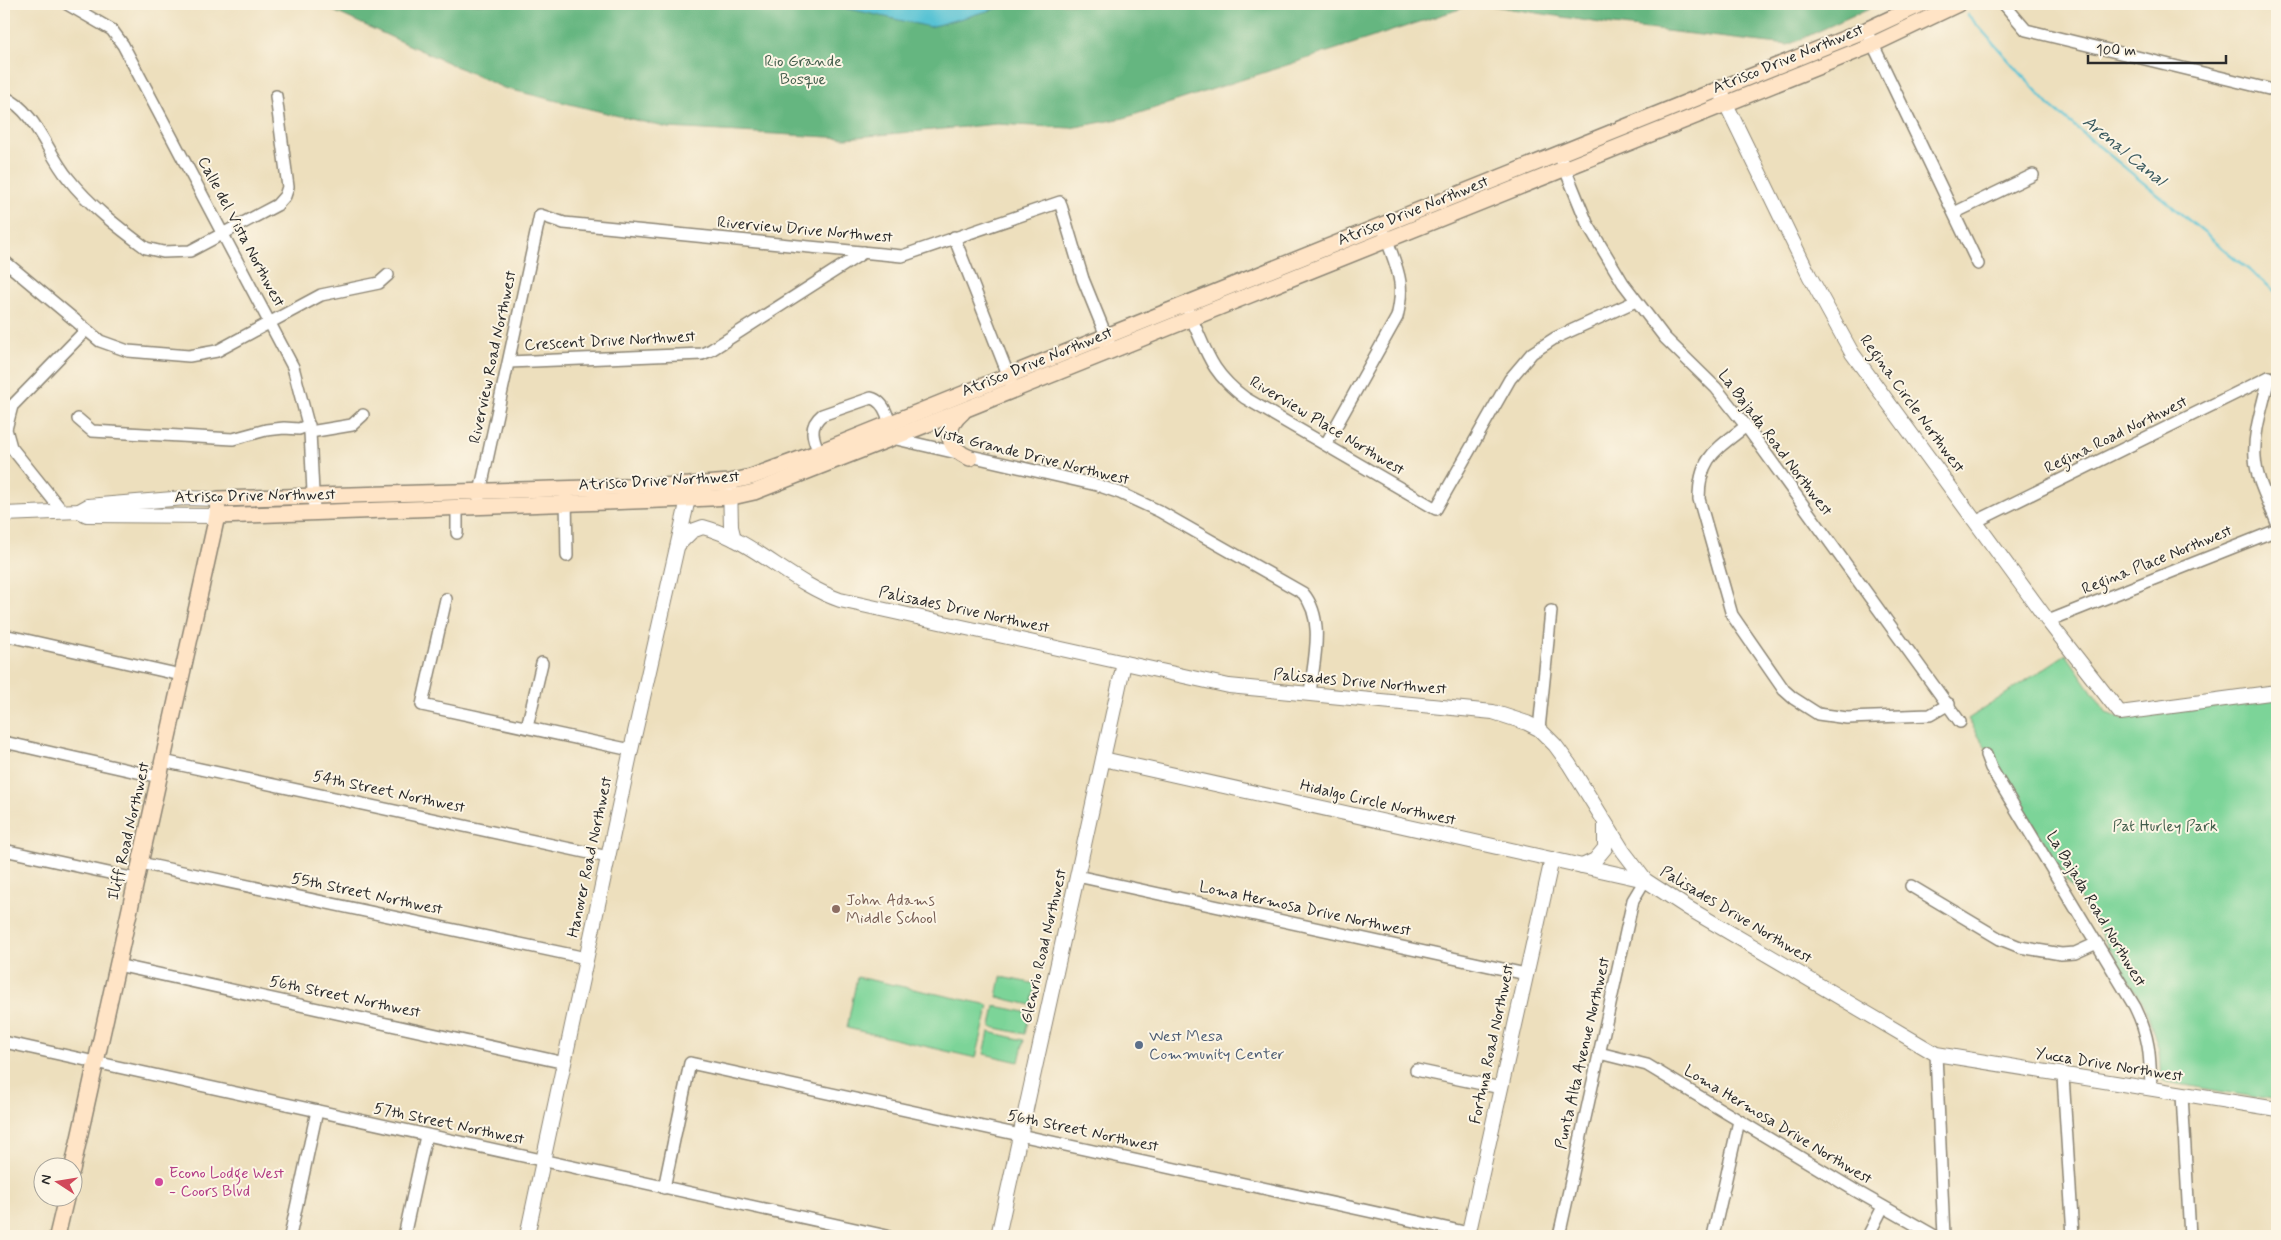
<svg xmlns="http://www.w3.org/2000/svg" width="2281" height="1240" viewBox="0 0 2281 1240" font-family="Mynerve,sans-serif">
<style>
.green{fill:#7cd498;stroke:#548062}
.forest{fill:#65b680;stroke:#487056}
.water{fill:#59c3d4;stroke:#427780}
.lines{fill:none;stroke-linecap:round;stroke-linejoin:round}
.stream{stroke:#59c3d4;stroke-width:2.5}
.minor-casing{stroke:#8c8574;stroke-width:14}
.tertiary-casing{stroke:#8c8574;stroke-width:16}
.secondary-casing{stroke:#8c8574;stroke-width:18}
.minor{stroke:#fff;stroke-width:11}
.tertiary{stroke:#fff;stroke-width:14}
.secondary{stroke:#ffe4c6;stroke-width:15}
.education-dot{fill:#8d6e63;stroke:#fcf5e5;stroke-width:2}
.service-dot{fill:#5c6f8a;stroke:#fcf5e5;stroke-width:2}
.hotel-dot{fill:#d1479c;stroke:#fcf5e5;stroke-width:2}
.labels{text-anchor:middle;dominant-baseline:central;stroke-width:4;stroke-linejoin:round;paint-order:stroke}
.street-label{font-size:16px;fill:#2b2b2b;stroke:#fcf5e5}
.park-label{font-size:16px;fill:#435e4c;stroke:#fcf5e5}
.education-label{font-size:16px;fill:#785e54;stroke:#fcf5e5;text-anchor:start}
.service-label{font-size:16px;fill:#4e5e75;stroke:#fcf5e5;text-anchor:start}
.hotel-label{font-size:16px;fill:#b23c85;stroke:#fcf5e5;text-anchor:start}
.water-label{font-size:18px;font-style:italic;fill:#39595e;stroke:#fcf5e5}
</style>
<rect width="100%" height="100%" fill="#fcf5e5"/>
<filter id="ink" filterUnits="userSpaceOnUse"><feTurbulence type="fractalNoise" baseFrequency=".02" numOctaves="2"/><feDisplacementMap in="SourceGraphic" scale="10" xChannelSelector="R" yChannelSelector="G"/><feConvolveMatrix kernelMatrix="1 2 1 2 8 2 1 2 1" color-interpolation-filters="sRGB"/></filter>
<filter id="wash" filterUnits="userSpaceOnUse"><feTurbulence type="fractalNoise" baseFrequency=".0096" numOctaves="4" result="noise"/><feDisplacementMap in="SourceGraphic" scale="20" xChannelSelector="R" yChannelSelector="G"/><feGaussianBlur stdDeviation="1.12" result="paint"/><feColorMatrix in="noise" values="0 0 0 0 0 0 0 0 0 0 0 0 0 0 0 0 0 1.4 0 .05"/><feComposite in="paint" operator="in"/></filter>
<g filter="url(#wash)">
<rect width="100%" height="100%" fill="#eddfbd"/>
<g class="green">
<polygon points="2066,654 2107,713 2121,719 2277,698 2277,1101 2167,1082 2161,1080 2159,1050 2145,1006 1968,719"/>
<polygon points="857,977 989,1005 976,1058 847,1028"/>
<polygon points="1001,977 1036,984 1031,1005 997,997"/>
<polygon points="995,1006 1030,1013 1025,1034 991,1027"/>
<polygon points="989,1032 1024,1040 1019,1062 984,1054"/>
</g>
<g class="forest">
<polygon points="318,4 804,4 854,10 1013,4 1475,4 1124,118 1070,128 997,124 846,138 668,128 504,88"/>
<polygon points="1481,4 1878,4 1788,45 1613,25"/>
</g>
<polygon class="water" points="804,4 1013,4 930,27 854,10"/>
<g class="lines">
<polyline class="stream" points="1968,15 2049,105 2277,293"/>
</g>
</g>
<g filter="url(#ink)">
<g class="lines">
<g class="minor-casing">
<g id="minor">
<polyline points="67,4 112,30 123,45 293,367 310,432 314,512"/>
<polyline points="2004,4 2026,30 2277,91"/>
<polyline points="1866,30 1978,264"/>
<path d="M4 97C36 111 47 153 68 178 89 205 119 228 146 248L163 252 190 251 277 205 285 196 288 187 276 96"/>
<polyline points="1559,154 1587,223 1623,283 1665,338 1716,388 1746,426 1960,722"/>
<polyline points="1954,213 2033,175"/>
<polyline points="954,237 1011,382"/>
<polyline points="4,261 100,341 128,351 189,356 217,351 321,295 379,283 388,275"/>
<path d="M1189 313C1207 351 1209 371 1245 398L1436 509 1510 379 1532 353 1555 338 1636 301"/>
<polyline points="509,362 702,354 711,350 864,252"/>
<path d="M2269 377C2264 402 2253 431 2255 457 2256 480 2269 502 2277 523"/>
<polyline points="78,419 92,431 233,439 266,430 284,428 299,429 309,425"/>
<path d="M1746 426C1716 450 1699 457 1699 499L1732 615 1784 690 1793 698 1818 714 1847 718 1930 715 1949 704"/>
<polyline points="310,432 352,425 363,415"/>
<path d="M1326 444 1397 317C1406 280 1396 268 1385 234"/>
<path d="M821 458C815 442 806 428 822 415L871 398C887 402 890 424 892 438L1097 485 1120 493 1159 511 1303 593C1326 620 1313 662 1310 694"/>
<polyline points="566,496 567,556"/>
<polyline points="479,497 540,215 564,223 902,256 1060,202 1083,279 1109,343"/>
<polyline points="63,512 11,447 6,429 12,406 86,330"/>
<polyline points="1977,521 2269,377"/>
<polyline points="457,533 457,507"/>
<polyline points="446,599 422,705 631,750"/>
<polyline points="2048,621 2277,530"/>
<polyline points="4,635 181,675"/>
<polyline points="527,727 542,663"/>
<polyline points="1539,729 1551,611"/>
<polyline points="4,742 159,777"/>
<path d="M1986 755 1991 768 2135 1007C2150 1038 2150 1056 2151 1089"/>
<polyline points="163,761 608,857"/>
<polyline points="4,850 136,879"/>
<polyline points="140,863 586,958"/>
<polyline points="1077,876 1526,974"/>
<polyline points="1911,886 2000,939 2020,947 2061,954 2075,953 2097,943"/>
<polyline points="117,965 565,1063"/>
<polyline points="4,1042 887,1236"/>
<polyline points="1599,1053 1647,1065 1856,1191 1935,1236"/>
<polyline points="1936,1054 1944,1236"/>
<polyline points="1416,1070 1501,1088"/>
<polyline points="2063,1076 2073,1236"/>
<polyline points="2182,1095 2190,1236"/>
<polyline points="664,1188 690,1063 1469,1233"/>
<polyline points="290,1236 317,1111"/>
<polyline points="404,1236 426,1136"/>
<polyline points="1559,1236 1633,900 1645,880"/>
<polyline points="1713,1236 1739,1121"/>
<polyline points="1868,1236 1883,1207"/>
</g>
</g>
<g class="tertiary-casing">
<g id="tertiary">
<polyline points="1720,89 1726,104 1809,275 1852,353 2048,621 2120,713 2277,692"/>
<polyline points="730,482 731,527 734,539"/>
<polyline points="79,511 87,515 217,516"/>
<polyline points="4,514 79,511 88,506 185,498 218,499"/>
<path d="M678 545 692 531 703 527C753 540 791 583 840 600L1229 686 1493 712 1527 723 1539 729 1555 745 1569 764 1623 851 1645 880 1688 908 1936 1054 2277 1109"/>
<polyline points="1103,759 1645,880"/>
<polyline points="1582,866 1595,860 1605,848 1605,824"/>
<polyline points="527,1236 631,750 688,499 689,488"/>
<polyline points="998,1236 1124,663"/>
<polyline points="1468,1236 1552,859"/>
</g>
</g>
<g class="secondary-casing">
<g id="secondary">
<path d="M963 412C943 429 946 448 970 458"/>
<polyline points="217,516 688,499 732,497 754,492 966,409 1872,45 1958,4"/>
<polyline points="72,1170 217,516 218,499 689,485 730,482 751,477 819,452 1866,30 1922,4"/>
<polyline points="57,1236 66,1198"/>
</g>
</g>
<use href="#minor" class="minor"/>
<use href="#tertiary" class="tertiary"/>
<use href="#secondary" class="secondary"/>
</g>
</g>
<circle class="education-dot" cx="836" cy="909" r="5"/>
<circle class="service-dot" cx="1139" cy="1045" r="5"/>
<circle class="hotel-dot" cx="159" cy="1182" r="5"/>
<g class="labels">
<g class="street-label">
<text transform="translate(1788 59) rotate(-22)">Atrisco Drive Northwest</text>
<text transform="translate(1413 211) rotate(-22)">Atrisco Drive Northwest</text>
<text transform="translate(805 230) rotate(5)">Riverview Drive Northwest</text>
<text transform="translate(241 232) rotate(62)">Calle del Vista Northwest</text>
<text transform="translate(610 341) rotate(-3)">Crescent Drive Northwest</text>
<text transform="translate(493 357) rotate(-78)">Riverview Road Northwest</text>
<text transform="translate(1037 362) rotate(-22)">Atrisco Drive Northwest</text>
<text transform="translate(1912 404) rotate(54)">Regina Circle Northwest</text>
<text transform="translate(1327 426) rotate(31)">Riverview Place Northwest</text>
<text transform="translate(2116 435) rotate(-26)">Regina Road Northwest</text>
<text transform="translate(1775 443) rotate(53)">La Bajada Road Northwest</text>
<text transform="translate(1031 456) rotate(14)">Vista Grande Drive Northwest</text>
<text transform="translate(659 481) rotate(-3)">Atrisco Drive Northwest</text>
<text transform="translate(255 496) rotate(-1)">Atrisco Drive Northwest</text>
<text transform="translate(2157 560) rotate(-22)">Regina Place Northwest</text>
<text transform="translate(964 610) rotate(12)">Palisades Drive Northwest</text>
<text transform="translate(1360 682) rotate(5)">Palisades Drive Northwest</text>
<text transform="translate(389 792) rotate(12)">54th Street Northwest</text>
<text transform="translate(1378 803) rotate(13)">Hidalgo Circle Northwest</text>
<text transform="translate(129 831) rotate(-77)">Iliff Road Northwest</text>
<text transform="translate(590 857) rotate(-78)">Hanover Road Northwest</text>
<text transform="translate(367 894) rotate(12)">55th Street Northwest</text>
<text transform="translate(1305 909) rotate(12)">Loma Hermosa Drive Northwest</text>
<text transform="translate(2096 909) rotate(59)">La Bajada Road Northwest</text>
<text transform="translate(1736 915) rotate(31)">Palisades Drive Northwest</text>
<text transform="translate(1044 946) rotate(-77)">Glenrio Road Northwest</text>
<text transform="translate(345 997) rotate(12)">56th Street Northwest</text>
<text transform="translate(1492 1044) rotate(-78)">Fortuna Road Northwest</text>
<text transform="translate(1583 1053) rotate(-77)">Punta Alta Avenue Northwest</text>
<text transform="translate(2109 1065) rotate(9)">Yucca Drive Northwest</text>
<text transform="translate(449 1124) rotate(12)">57th Street Northwest</text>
<text transform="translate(1778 1125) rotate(31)">Loma Hermosa Drive Northwest</text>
<text transform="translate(1083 1131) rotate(12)">56th Street Northwest</text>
</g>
<g class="park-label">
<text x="803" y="61">Rio Grande<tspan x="803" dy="18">Bosque</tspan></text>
<text x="2165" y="826">Pat Hurley Park</text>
</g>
<g class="education-label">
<text x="846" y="900">John Adams<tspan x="846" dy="18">Middle School</tspan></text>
</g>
<g class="service-label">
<text x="1149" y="1036">West Mesa<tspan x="1149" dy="18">Community Center</tspan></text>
</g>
<g class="hotel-label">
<text x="169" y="1173">Econo Lodge West<tspan x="169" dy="18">- Coors Blvd</tspan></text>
</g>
<g class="water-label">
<text transform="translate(2124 151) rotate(39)">Arenal Canal</text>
</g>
</g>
<rect width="2281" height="1240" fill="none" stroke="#fcf5e5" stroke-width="20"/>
<g transform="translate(58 1182) rotate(282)"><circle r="24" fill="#fcf5e5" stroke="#a8a49b"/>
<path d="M0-4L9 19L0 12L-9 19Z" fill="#d1495b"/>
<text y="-8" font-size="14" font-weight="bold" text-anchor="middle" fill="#2b2b2b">N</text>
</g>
<path d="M2088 55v8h138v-8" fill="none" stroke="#2b2b2b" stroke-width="2.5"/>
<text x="2096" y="55" font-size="15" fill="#2b2b2b" stroke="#fcf5e5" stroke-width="4" paint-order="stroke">100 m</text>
</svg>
